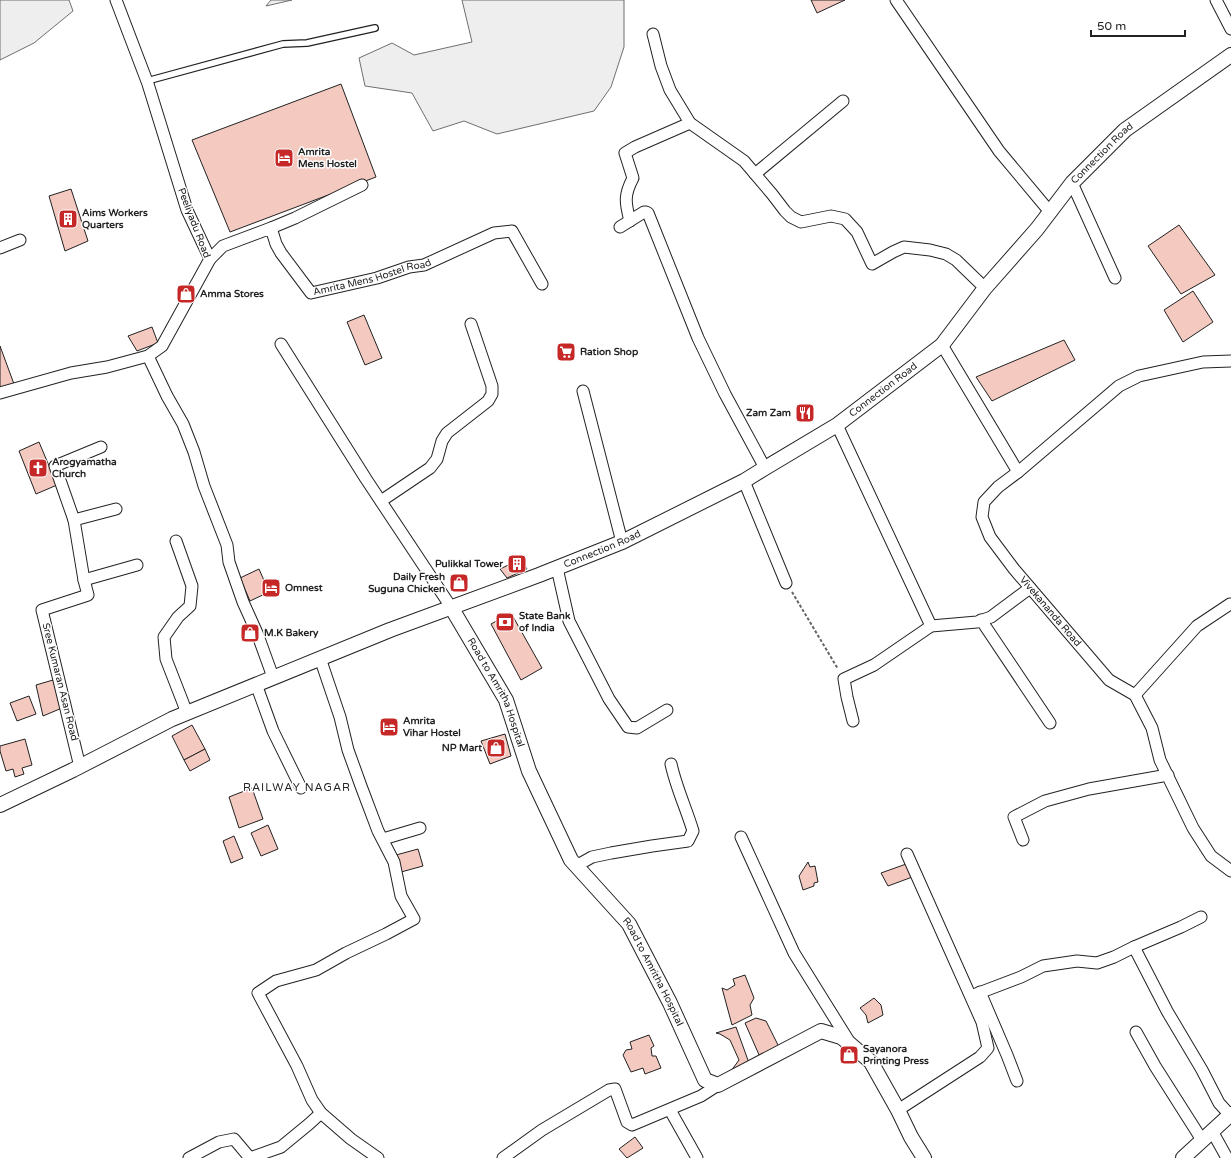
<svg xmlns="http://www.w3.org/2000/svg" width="1231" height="1158" viewBox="0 0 1231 1158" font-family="'Varela Round',sans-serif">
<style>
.green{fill:#eee;stroke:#6f6f6f}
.building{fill:#f3c9c0;stroke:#222}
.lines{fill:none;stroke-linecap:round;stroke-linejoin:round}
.service-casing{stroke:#222;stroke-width:8}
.minor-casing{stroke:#222;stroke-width:13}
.tertiary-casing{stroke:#222;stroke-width:16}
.path{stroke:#646464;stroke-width:2;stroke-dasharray:3 2;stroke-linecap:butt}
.service{stroke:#fff;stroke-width:5.5}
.minor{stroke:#fff;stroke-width:11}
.tertiary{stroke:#fff;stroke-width:14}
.labels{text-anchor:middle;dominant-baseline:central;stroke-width:3;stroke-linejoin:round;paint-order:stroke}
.poi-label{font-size:10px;font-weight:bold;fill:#222;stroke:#fff;text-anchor:start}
.street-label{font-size:10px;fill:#222;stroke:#fff}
.neighbourhood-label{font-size:11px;letter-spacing:1px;fill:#222;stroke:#fff}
</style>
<rect width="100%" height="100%" fill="#fff"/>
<g class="green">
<polygon points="0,0 69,0 73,11 34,43 0,60"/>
<polygon points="271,0 292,0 266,6"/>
<polygon points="462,0 624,0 624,47 611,87 594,111 497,134 464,121 433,131 412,93 365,86 359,58 392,43 414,55 472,42"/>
</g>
<g class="building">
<polygon points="811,0 845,0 817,13"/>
<polygon points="341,84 376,177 230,232 192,140"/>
<polygon points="71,189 88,241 65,251 49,196"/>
<polygon points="1179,225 1215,275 1181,294 1148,246"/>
<polygon points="1193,291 1213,322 1183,342 1164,310"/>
<polygon points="364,315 382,358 365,365 347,322"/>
<polygon points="152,327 158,343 137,351 128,336"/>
<polygon points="1064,340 1075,360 992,401 976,377"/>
<polygon points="0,346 14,384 0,389"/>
<polygon points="39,442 57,485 36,494 19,451"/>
<polygon points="521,559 527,569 507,578 500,569"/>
<polygon points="259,569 269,592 250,601 240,578"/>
<polygon points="511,613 542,668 521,680 491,624"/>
<polygon points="53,680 62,708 43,716 36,685"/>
<polygon points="29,696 36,714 17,721 10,703"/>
<polygon points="192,725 205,749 184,760 172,736"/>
<polygon points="505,734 511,756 490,764 481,741"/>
<polygon points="25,739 32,765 22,768 24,774 15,777 13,769 6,771 0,751 0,746"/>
<polygon points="205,749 210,760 190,771 184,760"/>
<polygon points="252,788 263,819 239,828 229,797"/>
<polygon points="268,825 278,849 261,856 251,833"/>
<polygon points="234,836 243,858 231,863 223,841"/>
<polygon points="418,849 423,866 401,872 396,855"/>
<polygon points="808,862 810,867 815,866 818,882 814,883 814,886 803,890 799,876"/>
<polygon points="909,863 915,876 888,886 881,873"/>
<polygon points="745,975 754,998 750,1005 752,1015 732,1025 722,988 727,990 735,985 733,979"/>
<polygon points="874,998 881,1005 883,1015 868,1023 866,1015 860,1008"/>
<polygon points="756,1018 766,1021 779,1047 760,1057 745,1023"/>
<polygon points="736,1027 749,1063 731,1071 739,1060 730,1040 720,1034 716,1033"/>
<polygon points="649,1035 654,1046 651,1048 652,1056 656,1056 661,1068 645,1074 643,1068 631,1072 623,1055 626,1050 632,1049 630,1042"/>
<polygon points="849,1052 852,1055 849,1058 846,1054"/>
<polygon points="635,1137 643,1148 627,1158 619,1149"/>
</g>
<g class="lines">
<g class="service-casing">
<polyline id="service" points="147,81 283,44 307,43 375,28"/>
</g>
<g class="minor-casing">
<g id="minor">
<polyline points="896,0 999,151 1050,212"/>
<polyline points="1216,0 1231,29"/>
<polyline points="653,34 661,66 670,90 690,123 744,161 772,194 785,211 791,217 801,222 831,216 845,219 857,232 872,264 893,252 904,247 930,250 946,254 956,260 985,288"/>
<polyline points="755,174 843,101"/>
<polyline points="1072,183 1115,278"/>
<path d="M630 221C625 202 624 195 633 178L625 153 635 147 690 123"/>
<polyline points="620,227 644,212 646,212 648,213 698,338 725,394 765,468"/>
<polyline points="271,228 295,218 362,185"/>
<polyline points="0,248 20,240"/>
<path id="s1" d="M210 259 223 246 271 228 276 244 281 253 311 293 377 278 409 267 424 265 494 233 512 231 542 284"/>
<polyline points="281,344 366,479 451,607"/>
<path id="s2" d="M942 345 1018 472 998 487 984 502 982 517 990 537 1014 569 1109 680 1135 695 1152 728 1160 760 1193 828 1211 856 1231 871"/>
<polyline points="148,356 167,396 183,424 194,452 204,486 227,545 229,562 243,602 257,633 273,677"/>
<polyline points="583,391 622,542"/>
<polyline points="0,393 71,373 107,367 148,356 162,346 210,259 187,210 148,84 116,0"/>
<polyline points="837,425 931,626"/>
<polyline points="1018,472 1119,386 1139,376 1203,362 1231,361"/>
<polyline points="744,481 786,583"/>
<polyline points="381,501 430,468 437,459 442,441 447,433 488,401 492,394 492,386 471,324"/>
<polyline points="74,520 116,509"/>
<polyline points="176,541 192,586 190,606 178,617 164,637 166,659 187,713"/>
<polyline points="557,568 569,621 609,699 628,727 637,728 667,710"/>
<polyline points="84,580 137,565"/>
<polyline points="981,620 1050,723"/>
<polyline points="320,658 340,717 348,750 361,786 378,831 394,862 401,896 414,919 386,934 346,953 316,970 276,981 258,993 297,1066 312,1100 321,1113 351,1139 378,1158"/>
<polyline points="256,684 273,731 301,788"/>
<polyline points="1135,695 1197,626 1230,604"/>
<polyline points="853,721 847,697 844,679 874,665 931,626 977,622 991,617 1030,588"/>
<polyline points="80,767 42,610 88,595 84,580 74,520 55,466 101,447"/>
<polyline points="741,837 794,953 850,1043"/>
<polyline points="383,839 420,828"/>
<polyline points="1023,840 1014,817 1045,801 1089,789 1168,775"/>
<path d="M576 866 592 857 611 853 652 846 688 841 693 831C686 808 676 787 671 764"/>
<polyline points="1201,917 1181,927 1134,947 1167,1011 1202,1070 1219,1103 1230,1115"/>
<polyline points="980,992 1007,1055 1017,1081"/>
<polyline points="971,996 1021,977 1043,966 1077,961 1097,963 1114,957 1134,947"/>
<polyline points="1136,1032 1155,1066 1202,1140"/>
<polyline points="670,1110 697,1158"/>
<polyline points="898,1110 980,1057 988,1048 982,1022 907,854"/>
<polyline points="1212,1131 1227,1158"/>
<polyline points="189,1158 219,1142 234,1139 250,1158"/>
<polyline points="250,1158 281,1147 309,1124 321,1113"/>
<polyline points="503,1158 542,1130 609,1090 615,1089 627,1122 632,1125 701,1096 718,1085"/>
</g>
</g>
<g class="tertiary-casing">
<g id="tertiary">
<path id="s3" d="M451 607 506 700 529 771 571 860 629 924 670 1003 705 1080 718 1085 821 1031 841 1037 850 1044 871 1062 898 1110 911 1137 924 1158"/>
<path id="s4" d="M0 805 73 770 172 719 390 630 539 575 622 542 744 481 765 468 837 425 942 345 985 288 1037 229 1072 183 1125 130 1231 55"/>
<polyline points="1183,1158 1231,1114"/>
</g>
</g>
<polyline class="path" points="792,592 838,669"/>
<use href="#service" class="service"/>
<use href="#minor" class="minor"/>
<use href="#tertiary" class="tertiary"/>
</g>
<defs>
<g id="hotel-square" transform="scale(1)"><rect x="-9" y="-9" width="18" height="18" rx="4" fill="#c62828" stroke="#fff"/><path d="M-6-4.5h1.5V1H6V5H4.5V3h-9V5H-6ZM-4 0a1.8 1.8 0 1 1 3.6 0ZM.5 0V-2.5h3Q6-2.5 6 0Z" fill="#fff"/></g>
<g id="building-square" transform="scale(1)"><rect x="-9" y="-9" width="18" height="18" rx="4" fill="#c62828" stroke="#fff"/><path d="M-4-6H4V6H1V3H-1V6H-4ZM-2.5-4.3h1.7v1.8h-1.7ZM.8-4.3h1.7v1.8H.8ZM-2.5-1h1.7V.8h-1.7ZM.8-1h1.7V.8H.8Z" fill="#fff"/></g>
<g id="shop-square" transform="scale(1)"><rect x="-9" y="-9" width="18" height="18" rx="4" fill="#c62828" stroke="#fff"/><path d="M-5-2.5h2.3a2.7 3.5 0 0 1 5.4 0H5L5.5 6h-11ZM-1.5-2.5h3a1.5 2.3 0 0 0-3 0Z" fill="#fff"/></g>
<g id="supermarket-square" transform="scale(1)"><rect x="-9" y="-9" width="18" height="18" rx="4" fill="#c62828" stroke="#fff"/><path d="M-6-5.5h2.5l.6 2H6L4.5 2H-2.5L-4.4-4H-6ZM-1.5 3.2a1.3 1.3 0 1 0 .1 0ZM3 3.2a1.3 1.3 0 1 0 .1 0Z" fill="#fff"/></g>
<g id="restaurant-square" transform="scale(1)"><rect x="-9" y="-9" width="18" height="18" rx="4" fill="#c62828" stroke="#fff"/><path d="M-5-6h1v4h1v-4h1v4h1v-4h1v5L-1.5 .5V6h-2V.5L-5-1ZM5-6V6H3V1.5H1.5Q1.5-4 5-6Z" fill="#fff"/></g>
<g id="church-square" transform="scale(1)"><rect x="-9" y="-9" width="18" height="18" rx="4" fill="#c62828" stroke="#fff"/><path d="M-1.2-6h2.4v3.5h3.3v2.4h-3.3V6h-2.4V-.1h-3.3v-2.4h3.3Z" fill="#fff"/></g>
<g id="bank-square" transform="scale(1)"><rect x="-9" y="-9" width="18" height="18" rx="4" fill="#c62828" stroke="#fff"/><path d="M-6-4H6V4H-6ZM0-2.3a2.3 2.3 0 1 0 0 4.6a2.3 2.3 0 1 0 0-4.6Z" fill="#fff"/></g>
</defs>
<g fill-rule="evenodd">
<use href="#hotel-square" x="284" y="158"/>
<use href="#building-square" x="68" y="219"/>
<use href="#shop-square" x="186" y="294"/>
<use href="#supermarket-square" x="566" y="352"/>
<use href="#restaurant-square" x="805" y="413"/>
<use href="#church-square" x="38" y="468"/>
<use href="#building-square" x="517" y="564"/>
<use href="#shop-square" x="459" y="583"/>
<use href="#hotel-square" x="271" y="588"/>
<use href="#bank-square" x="505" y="622"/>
<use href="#shop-square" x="250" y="633"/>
<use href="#hotel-square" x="389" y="727"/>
<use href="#shop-square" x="496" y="748"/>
<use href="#shop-square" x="849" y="1055"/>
</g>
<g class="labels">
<g class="poi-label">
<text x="298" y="152">Amrita<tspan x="298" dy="12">Mens Hostel</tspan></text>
<text x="82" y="213">Aims Workers<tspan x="82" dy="12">Quarters</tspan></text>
<text x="200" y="294">Amma Stores</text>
<text x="580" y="352">Ration Shop</text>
<text x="791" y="413" text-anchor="end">Zam Zam</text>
<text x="52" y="462">Arogyamatha<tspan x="52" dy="12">Church</tspan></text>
<text x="503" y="564" text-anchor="end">Pulikkal Tower</text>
<text x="445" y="577" text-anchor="end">Daily Fresh<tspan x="445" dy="12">Suguna Chicken</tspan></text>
<text x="285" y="588">Omnest</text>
<text x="519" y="616">State Bank<tspan x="519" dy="12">of India</tspan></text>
<text x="264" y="633">M.K Bakery</text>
<text x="403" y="721">Amrita<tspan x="403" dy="12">Vihar Hostel</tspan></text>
<text x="482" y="748" text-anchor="end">NP Mart</text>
<text x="863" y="1049">Sayanora<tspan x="863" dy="12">Printing Press</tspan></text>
</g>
<g class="street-label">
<text stroke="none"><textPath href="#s4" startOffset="1303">Connection Road</textPath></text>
<text transform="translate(194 223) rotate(69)">Peeliyadu Road</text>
<text stroke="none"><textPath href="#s1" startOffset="210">Amrita Mens Hostel Road</textPath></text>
<text stroke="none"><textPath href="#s4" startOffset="979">Connection Road</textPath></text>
<text stroke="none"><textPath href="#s4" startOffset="655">Connection Road</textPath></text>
<text stroke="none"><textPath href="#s2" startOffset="326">Vivekananda Road</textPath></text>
<text transform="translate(60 682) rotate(76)">Sree Kumaran Asan Road</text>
<text stroke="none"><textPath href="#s3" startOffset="97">Road to Amritha Hospital</textPath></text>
<text stroke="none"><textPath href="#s3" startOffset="421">Road to Amritha Hospital</textPath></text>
</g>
<g class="neighbourhood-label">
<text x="297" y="787">RAILWAY NAGAR</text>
</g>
</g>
<path d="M1091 30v6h94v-6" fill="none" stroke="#222222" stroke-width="2"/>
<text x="1097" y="30" font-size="12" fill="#222222" stroke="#ffffff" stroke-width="3" paint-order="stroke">50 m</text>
</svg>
